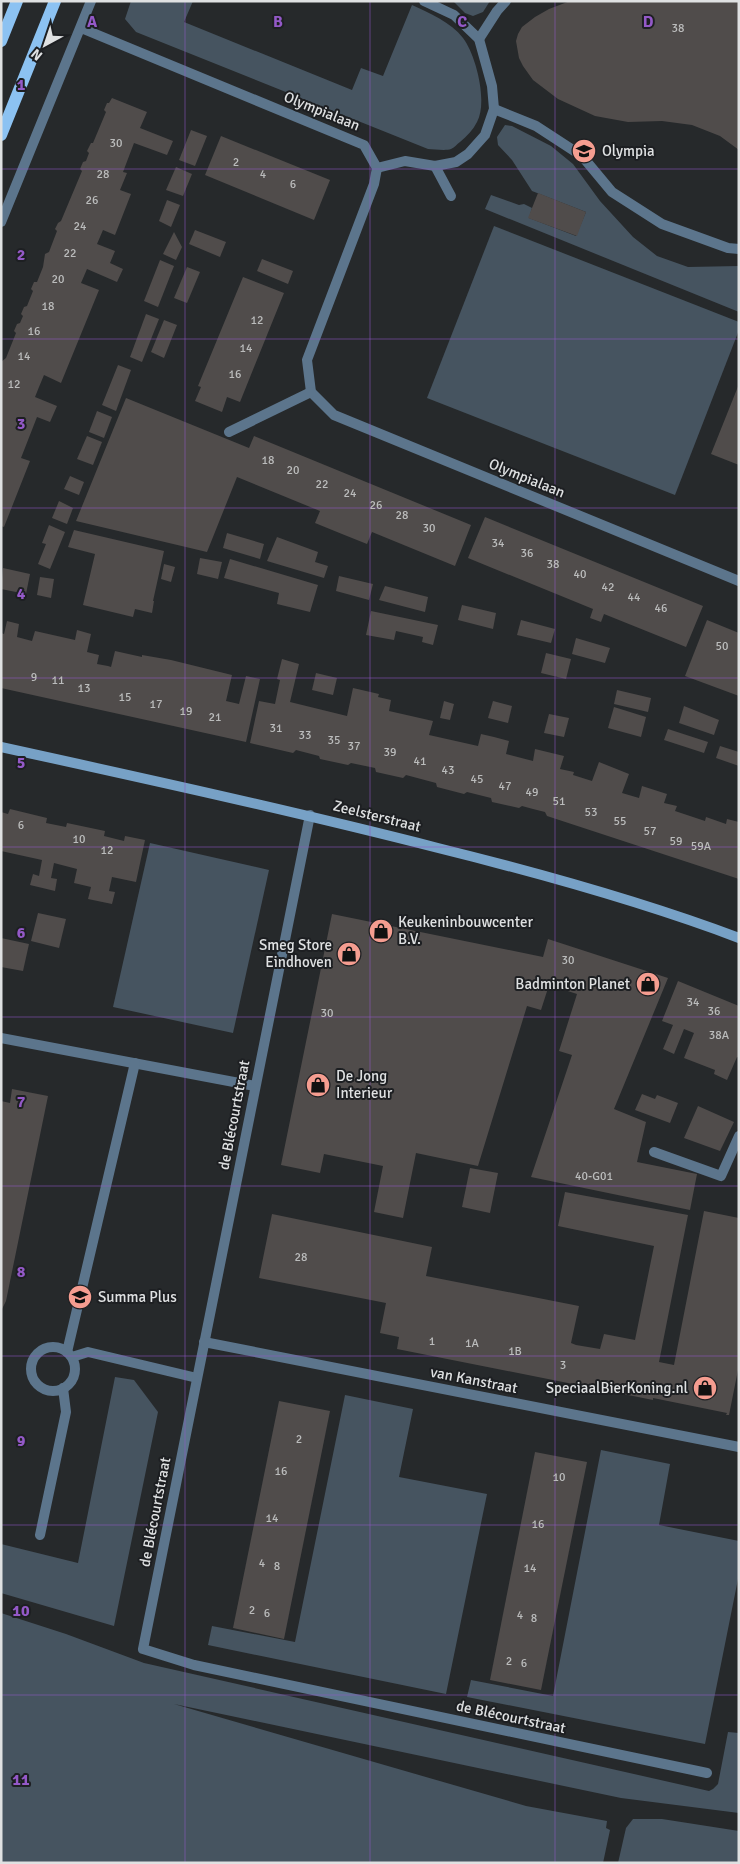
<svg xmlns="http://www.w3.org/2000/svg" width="740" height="1864" viewBox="0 0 740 1864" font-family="Signika,sans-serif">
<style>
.green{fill:#465460}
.building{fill:#504c4b}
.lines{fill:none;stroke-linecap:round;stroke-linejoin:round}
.lane{stroke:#5c758c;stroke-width:10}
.street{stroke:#5c758c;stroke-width:10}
.secondary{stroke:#77a1c6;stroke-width:10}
.primary{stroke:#8cc2f2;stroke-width:12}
.grid{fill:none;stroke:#9459c8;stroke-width:1;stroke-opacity:0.55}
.labels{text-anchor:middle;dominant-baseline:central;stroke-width:4;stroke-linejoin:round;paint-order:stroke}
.number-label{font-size:12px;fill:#bbbcbc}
.street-label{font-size:15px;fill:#dfe1e2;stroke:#1d1f22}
.poi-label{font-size:15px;fill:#dfe1e2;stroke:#1d1f22;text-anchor:start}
.grid-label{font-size:16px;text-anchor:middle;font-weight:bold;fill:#9459c8;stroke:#1d1f22;stroke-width:4;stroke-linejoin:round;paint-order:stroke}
</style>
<rect width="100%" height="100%" fill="#26292b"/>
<g class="green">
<path d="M131 1H193L184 22 352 90 361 68 383 76 412 5C429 13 451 22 463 38 476 55 488 102 477 122 473 130 467 136 460 142 457 144 454 148 451 149 445 151 434 149 428 149L136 32 125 19Z"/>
<polygon points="453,1 490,1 483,12 473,16 465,13"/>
<polygon points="505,125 512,126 551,146 573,164 600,201 633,237 657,256 688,267 739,266 739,312 485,209 491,195 519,205 524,204 532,208 529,218 576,236 586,212 532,191 512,160 498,145 497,137"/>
<polygon points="494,226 739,322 739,330 675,495 427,398"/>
<polygon points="150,843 269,870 233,1033 113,1007"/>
<polygon points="115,1377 134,1380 158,1412 114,1626 1,1593 1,1544 78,1563"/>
<polygon points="345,1395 413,1409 399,1477 487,1494 446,1694 208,1645 212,1626 295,1642"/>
<polygon points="601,1450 670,1464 659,1525 739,1541 739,1574 705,1744 467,1697 471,1680 553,1696"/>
<polygon points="1,1613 66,1634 144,1663 709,1791 713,1789 718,1784 728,1732 739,1733 739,1813 621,1798 174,1704 526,1806 607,1821 606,1828 610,1830 603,1863 1,1863"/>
<polygon points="633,1819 662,1819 739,1831 739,1863 618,1863 626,1828"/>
</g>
<g class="building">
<polygon points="570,1 739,1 739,150 720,136 692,125 662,121 628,122 595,116 558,99 533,80 523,66 519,58 516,41 518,34 522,27 535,17 549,9"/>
<polygon points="112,98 147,112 140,128 173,141 167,155 134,143 123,172 127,173 120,190 131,194 115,235 103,230 97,244 115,251 110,263 123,269 117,282 87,269 81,283 99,290 61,383 44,375 39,387 35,397 57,406 50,422 37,417 21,458 30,461 4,527 1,526 1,362 6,358 16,333 14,331 17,324 20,323 23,316 21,314 24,307 27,306 33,291 31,289 34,282 37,282 43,267 45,254 49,252 57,231 55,229 58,223 61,221 82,171 80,169 83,162 86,161 89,153 87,151 91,143 93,143 106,112 104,110 107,103 109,103"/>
<polygon points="191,130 207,136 195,166 179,160"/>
<polygon points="221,136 330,180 314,220 205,175"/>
<polygon points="176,167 192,174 183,196 166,190"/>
<polygon points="538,193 586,212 577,236 528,218"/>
<polygon points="167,200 180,205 171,227 159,221"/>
<polygon points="195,230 226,242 220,257 189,244"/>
<polygon points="174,232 182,247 176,260 163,254"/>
<polygon points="262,259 293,271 288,284 257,271"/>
<polygon points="160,260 174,266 158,307 144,301"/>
<polygon points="187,267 200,272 187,303 174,298"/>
<polygon points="243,277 284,293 240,402 227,397 222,412 195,401 201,387 198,386"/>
<polygon points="146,314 159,319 142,362 130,357"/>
<polygon points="164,320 177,325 164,358 151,352"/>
<polygon points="118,365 131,370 116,411 102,405"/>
<polygon points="739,384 739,465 711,454"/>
<polygon points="126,398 249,448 254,436 471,525 455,566 372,532 367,544 342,534 315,523 320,511 237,477 207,552 76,521"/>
<polygon points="97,411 112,417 104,438 89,432"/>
<polygon points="87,436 102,442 93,465 77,459"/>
<polygon points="70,476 84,482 79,495 64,489"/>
<polygon points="59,501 73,508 67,524 52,518"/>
<polygon points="485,517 703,606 686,647 604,614 601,622 590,618 593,609 468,558"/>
<polygon points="49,525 65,532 50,569 38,564 46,544 42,543"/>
<polygon points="74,530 164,551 153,601 154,601 152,613 135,609 133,617 83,605 95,554 68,547"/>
<polygon points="227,533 264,544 260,559 223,548"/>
<polygon points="277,537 318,552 315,562 328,566 324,578 267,561"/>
<polygon points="200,558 222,562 218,579 197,574"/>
<polygon points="230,559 318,585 310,612 277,604 279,593 224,578"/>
<polygon points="164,564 175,567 171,582 161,579"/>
<polygon points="3,568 30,574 26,594 1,589"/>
<polygon points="339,576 373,584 369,600 336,591"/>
<polygon points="40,577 54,579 51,598 37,595"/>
<polygon points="385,586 428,597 425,612 379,600"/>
<polygon points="462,605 496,613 493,629 458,620"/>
<polygon points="371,611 438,625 433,645 422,642 423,637 396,631 394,640 366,635"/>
<polygon points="521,620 555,629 551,643 517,635"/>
<polygon points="707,620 739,633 739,696 685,676"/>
<polygon points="7,621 19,624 17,637 32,641 35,631 75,640 77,630 91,634 87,652 99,655 97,664 108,666 111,667 115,651 142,657 142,655 171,660 232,675 226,701 239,704 246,676 260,679 246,742 1,688 1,633 4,634"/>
<polygon points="576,638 610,648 605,663 572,654"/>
<polygon points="546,653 571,659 566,679 541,673"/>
<polygon points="282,659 299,664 290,702 347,716 353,688 379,694 378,697 391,700 389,711 433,721 429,735 478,746 481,734 494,737 509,741 506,754 533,761 535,749 564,756 560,769 574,772 573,775 592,781 599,762 629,774 622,793 639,798 642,786 667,794 664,803 677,806 675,811 705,821 706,817 726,824 727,819 739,822 739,879 547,816 545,812 533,809 522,806 519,808 492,802 491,798 467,792 464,794 437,787 436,783 406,775 403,778 376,772 375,768 351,763 348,765 320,759 319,756 296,750 293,753 250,743 259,701 275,704 280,680 277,679"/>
<polygon points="316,673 337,678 333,695 312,690"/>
<polygon points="617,690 651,698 648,712 614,704"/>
<polygon points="444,701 454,704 450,720 440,718"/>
<polygon points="493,701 512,706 508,723 488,718"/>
<polygon points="684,706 719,720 714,735 679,723"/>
<polygon points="614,707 646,717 641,737 608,728"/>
<polygon points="549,714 569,718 564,737 544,733"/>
<polygon points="668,729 708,742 704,753 664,740"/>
<polygon points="720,746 739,752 739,766 716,758"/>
<polygon points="10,809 47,818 46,823 66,827 67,823 105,831 104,836 124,841 125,836 145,840 136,882 112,877 109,891 115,892 112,904 88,899 91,887 74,883 77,869 54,863 51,878 57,879 55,891 30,885 33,874 39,876 42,860 1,851 1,812 8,814"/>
<polygon points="38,913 66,919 59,948 31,941"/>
<polygon points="332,914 543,957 548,939 668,978 614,1109 646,1122 637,1162 697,1174 690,1210 531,1177 572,1055 559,1051 577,994 549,985 541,1010 527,1006 478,1166 416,1153 403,1218 374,1212 383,1166 324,1154 320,1173 281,1165"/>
<polygon points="1,938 29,944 23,971 1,967"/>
<polygon points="678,981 739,1006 739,1058 737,1057 727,1080 714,1074 715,1070 684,1058 694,1033 684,1029 674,1054 663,1049 673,1025 662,1021"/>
<polygon points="12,1089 48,1096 6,1301 1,1311 1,1101 10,1103"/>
<polygon points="642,1094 655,1099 657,1095 678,1103 670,1123 635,1110"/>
<polygon points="698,1106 734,1122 720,1151 684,1138"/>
<polygon points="470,1168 498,1173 490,1213 462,1207"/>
<polygon points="565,1192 688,1215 659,1362 674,1365 704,1211 739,1218 739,1365 729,1415 726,1415 727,1413 653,1398 653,1400 397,1349 399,1337 380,1333 386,1303 259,1278 272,1214 432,1247 426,1276 579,1306 571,1343 576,1345 600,1349 604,1334 635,1340 654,1246 558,1226"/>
<polygon points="279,1401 330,1411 284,1639 233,1628"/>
<polygon points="535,1452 587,1462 541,1690 490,1680"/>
</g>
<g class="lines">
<g class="lane">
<polyline points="479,39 497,11 506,1"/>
<polyline points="494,109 536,126 582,156 612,192 662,224 728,248 739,249"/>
<polyline points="435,166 451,196"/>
<polyline points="377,168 405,161 435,166 456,162 468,154 485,135 494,109 492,86 479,39 454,15 424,1"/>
<polyline points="1,1038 255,1086"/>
<polyline points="654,1152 721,1176 739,1136"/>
<circle cx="53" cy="1369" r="22"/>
<polyline points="67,1352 135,1063"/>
<polyline points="72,1357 88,1352 197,1378"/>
<polyline points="40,1535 66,1412 63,1388"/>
</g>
<g class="street">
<polyline points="81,28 364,145 377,168 374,184 307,360 311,392 334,415 739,581"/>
<polyline points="1,222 91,1"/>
<polyline points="229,432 311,392"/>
<polyline points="310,815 143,1649 194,1665 707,1773"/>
<polyline points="204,1342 739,1447"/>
</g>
<path class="secondary" d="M1 747C147 779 293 811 438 848 539 873 641 901 739 938"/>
<g class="primary">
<polyline points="1,41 17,1"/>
<polyline points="1,135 55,1"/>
</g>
</g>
<path class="grid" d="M185 1V1863M370 1V1863M555 1V1863M1 169H739M1 339H739M1 508H739M1 678H739M1 847H739M1 1017H739M1 1186H739M1 1356H739M1 1525H739M1 1695H739"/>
<defs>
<g id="school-disc" transform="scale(1.25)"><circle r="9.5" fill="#f59d90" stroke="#1d1f22"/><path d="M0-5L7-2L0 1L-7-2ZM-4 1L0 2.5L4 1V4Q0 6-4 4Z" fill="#111"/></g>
<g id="shop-disc" transform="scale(1.25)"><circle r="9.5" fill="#f59d90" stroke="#1d1f22"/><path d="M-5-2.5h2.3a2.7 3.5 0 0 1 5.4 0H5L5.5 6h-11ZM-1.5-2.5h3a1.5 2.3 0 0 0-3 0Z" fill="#111"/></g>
</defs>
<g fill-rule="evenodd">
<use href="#school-disc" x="584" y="151"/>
<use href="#shop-disc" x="381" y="931"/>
<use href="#shop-disc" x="349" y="954"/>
<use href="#shop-disc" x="648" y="984"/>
<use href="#shop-disc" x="318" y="1085"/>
<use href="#school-disc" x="80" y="1297"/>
<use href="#shop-disc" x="705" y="1388"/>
</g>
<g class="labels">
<g class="number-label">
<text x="678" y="28">38</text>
<text x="116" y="143">30</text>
<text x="236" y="162">2</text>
<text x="103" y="174">28</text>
<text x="263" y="174">4</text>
<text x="293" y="184">6</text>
<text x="92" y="200">26</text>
<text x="80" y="226">24</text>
<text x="70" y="253">22</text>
<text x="58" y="279">20</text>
<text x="48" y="306">18</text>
<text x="257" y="320">12</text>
<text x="34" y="331">16</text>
<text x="246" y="348">14</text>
<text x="24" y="356">14</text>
<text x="235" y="374">16</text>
<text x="14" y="384">12</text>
<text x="268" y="460">18</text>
<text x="293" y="470">20</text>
<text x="322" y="484">22</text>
<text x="350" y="493">24</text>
<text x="376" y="505">26</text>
<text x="402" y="515">28</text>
<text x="429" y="528">30</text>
<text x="498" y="543">34</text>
<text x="527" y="553">36</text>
<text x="553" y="564">38</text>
<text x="580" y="574">40</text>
<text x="608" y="587">42</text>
<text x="634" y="597">44</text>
<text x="661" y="608">46</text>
<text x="722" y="646">50</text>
<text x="34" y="677">9</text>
<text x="58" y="680">11</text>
<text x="84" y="688">13</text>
<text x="125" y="697">15</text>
<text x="156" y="704">17</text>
<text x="186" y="711">19</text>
<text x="215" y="717">21</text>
<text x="276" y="728">31</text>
<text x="305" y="735">33</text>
<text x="334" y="740">35</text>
<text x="354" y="746">37</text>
<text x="390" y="752">39</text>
<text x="420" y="761">41</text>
<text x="448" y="770">43</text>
<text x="477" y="779">45</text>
<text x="505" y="786">47</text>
<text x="532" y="792">49</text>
<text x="559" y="801">51</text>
<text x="591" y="812">53</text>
<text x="620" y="821">55</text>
<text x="21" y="825">6</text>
<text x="650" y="831">57</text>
<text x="79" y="839">10</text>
<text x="676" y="841">59</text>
<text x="701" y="846">59A</text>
<text x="107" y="850">12</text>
<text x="568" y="960">30</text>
<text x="693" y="1002">34</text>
<text x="714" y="1011">36</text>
<text x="327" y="1013">30</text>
<text x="719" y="1035">38A</text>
<text x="594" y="1176">40-G01</text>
<text x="301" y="1257">28</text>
<text x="432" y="1341">1</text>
<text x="472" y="1343">1A</text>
<text x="515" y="1351">1B</text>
<text x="563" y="1365">3</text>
<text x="299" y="1439">2</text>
<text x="281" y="1471">16</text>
<text x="559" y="1477">10</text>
<text x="272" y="1518">14</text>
<text x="538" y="1524">16</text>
<text x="262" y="1563">4</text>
<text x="277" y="1566">8</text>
<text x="530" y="1568">14</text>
<text x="252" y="1610">2</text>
<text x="267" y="1613">6</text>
<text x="520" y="1615">4</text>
<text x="534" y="1618">8</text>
<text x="509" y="1661">2</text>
<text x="524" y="1663">6</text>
</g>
<g class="street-label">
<text transform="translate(322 111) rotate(22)">Olympialaan</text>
<text transform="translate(527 478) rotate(22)">Olympialaan</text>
<text transform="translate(377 816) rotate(14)">Zeelsterstraat</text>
<text transform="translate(234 1115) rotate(-79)">de Blécourtstraat</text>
<text transform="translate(474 1380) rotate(11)">van Kanstraat</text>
<text transform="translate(155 1512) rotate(-79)">de Blécourtstraat</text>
<text transform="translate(511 1717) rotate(12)">de Blécourtstraat</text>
</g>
<g class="poi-label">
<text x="602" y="151">Olympia</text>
<text x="398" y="922">Keukeninbouwcenter<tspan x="398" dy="17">B.V.</tspan></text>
<text x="332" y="945" text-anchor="end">Smeg Store<tspan x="332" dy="17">Eindhoven</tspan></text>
<text x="630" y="984" text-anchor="end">Badminton Planet</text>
<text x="336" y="1076">De Jong<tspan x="336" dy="17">Interieur</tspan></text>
<text x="98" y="1297">Summa Plus</text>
<text x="688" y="1388" text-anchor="end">SpeciaalBierKoning.nl</text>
</g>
</g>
<g class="grid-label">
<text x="92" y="27">A</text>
<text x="278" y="27">B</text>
<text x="462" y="27">C</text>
<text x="648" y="27">D</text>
<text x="21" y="90">1</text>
<text x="21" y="260">2</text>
<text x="21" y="429">3</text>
<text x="21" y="599">4</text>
<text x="21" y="768">5</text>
<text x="21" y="938">6</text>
<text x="21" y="1107">7</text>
<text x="21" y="1277">8</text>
<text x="21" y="1446">9</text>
<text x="21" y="1616">10</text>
<text x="21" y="1785">11</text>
</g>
<rect width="740" height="1864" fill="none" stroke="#dfe1e2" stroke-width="5"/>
<g transform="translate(45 45) rotate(220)" stroke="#1d1f22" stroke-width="4" paint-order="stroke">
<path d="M0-4L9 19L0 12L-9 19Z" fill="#dfe1e2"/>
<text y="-8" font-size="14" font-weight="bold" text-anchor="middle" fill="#dfe1e2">N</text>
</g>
</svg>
